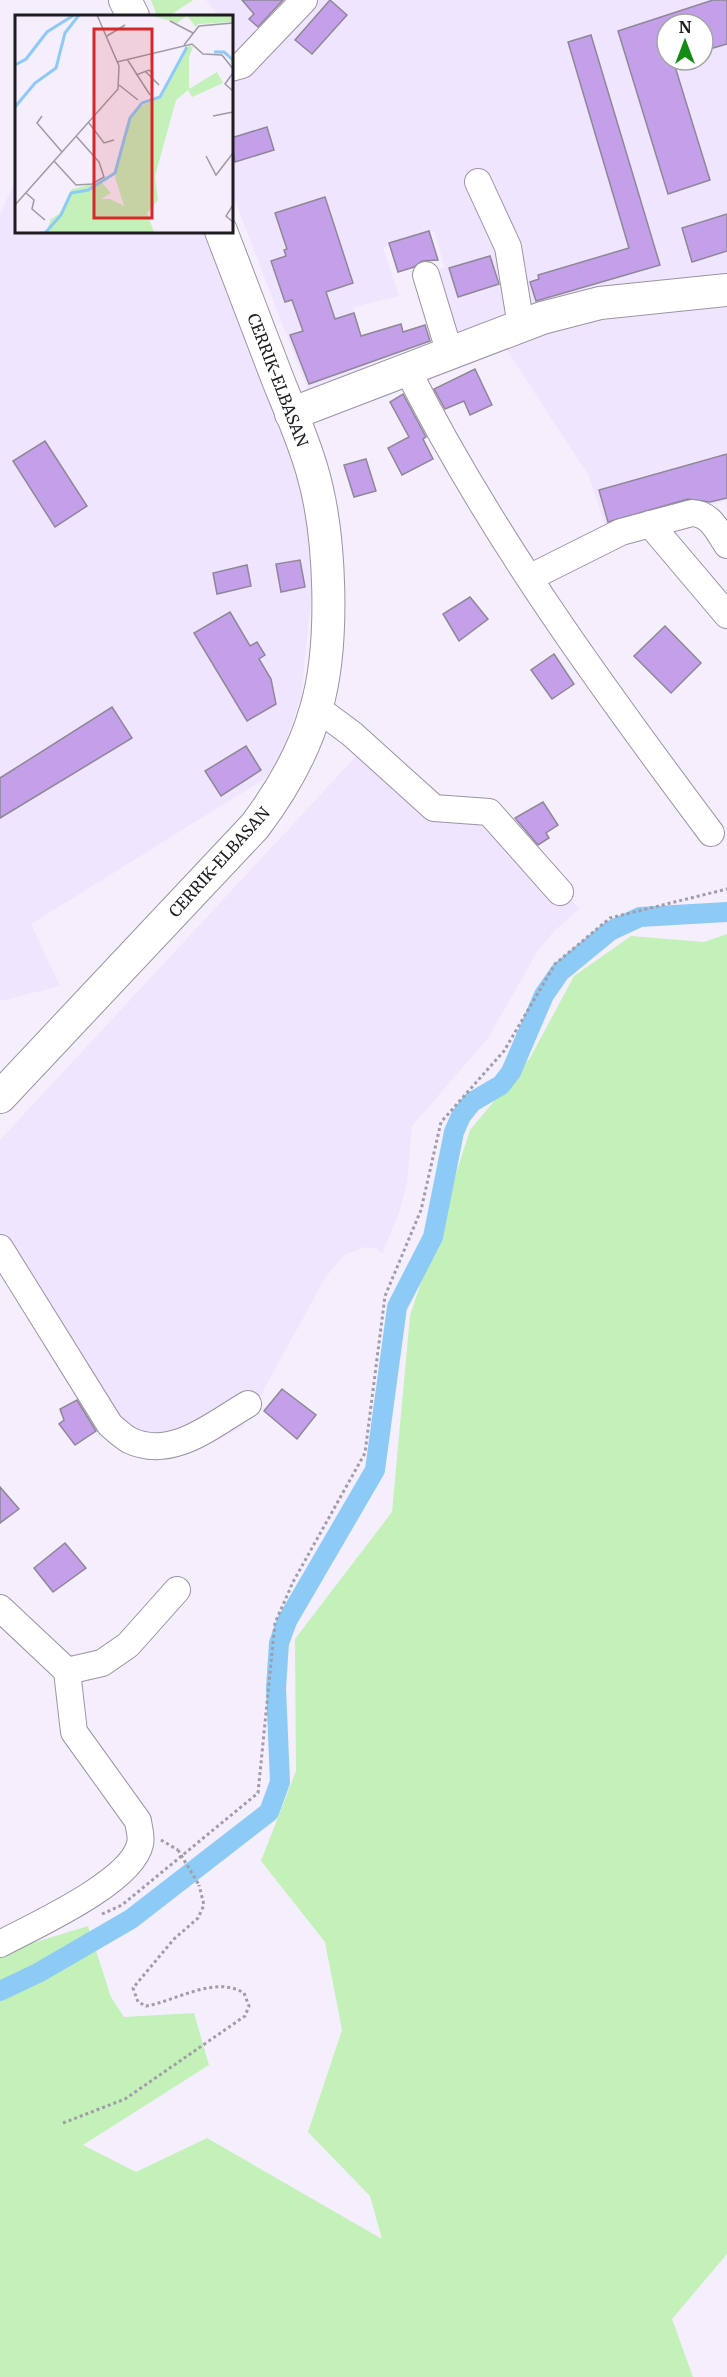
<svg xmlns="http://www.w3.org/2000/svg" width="727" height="2377" viewBox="0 0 727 2377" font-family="Merriweather,serif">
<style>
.built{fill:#f0e5fe;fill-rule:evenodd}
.green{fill:#c4f0ba}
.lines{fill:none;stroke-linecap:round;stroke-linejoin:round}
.canal{stroke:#8ecaf6;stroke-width:20}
.building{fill:#c4a0ea;stroke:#8f8798;stroke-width:1.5}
.minor-casing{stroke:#9b93a4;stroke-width:28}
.major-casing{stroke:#9b93a4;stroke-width:34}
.path{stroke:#a19ca7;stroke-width:3;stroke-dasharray:3 3;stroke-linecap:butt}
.minor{stroke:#fff;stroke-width:26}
.major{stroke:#fff;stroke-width:32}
.path-bridge{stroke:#a19ca7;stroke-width:3;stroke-dasharray:3 3;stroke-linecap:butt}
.labels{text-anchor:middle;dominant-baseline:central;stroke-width:4.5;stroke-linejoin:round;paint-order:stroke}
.street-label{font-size:16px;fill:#1e1b21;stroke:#fff}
.inset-river{fill:none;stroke:#8ecaf6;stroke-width:3}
.inset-road{fill:none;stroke:#9f9aa5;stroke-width:1.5}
.view{fill:#d62828;fill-opacity:0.15;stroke:#d62828;stroke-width:3}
.inset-edge{fill:none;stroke:#1e1b21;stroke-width:3}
</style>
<rect width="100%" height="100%" fill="#f5eefd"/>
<g class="built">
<path d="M206 0H727V280L457 341 436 270 445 268 434 231 383 248 399 296 353 307 370 369 308 391 231 190V16H219ZM667 24H703V60H667Z"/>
<polygon points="16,178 16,231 206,231 297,477 313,546 312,592 301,695 281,758 264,779 31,924 60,986 0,1001 0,215"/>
<polygon points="727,307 727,500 608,535 589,476 506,349 550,332 596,321"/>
<polygon points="373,738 427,791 450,803 487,806 579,909 553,932 537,952 488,1038 412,1126 407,1182 399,1213 382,1254 376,1248 365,1247 344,1255 325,1278 243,1427 199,1450 162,1451 117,1428 0,1244 0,1140"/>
</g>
<g class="green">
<polygon points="151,0 193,0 169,16 157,16"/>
<polygon points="727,934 727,2254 672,2319 693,2377 0,2377 0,1953 88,1926 111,1997 124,2017 194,2013 209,2065 83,2145 136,2172 207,2138 382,2239 370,2196 308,2132 342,2030 325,1942 261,1861 296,1771 295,1639 392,1512 410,1316 470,1130 530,1058 574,976 631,936 704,942"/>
</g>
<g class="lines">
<polyline class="canal" points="0,1991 38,1973 131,1919 269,1812 280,1782 276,1688 279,1643 287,1621 375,1470 397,1307 433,1237 454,1132 461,1116 472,1102 501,1085 511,1072 544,995 560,972 610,931 640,917 727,912"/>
</g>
<g class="building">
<polygon points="242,0 283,0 258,27 249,19 254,14"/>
<polygon points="330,0 347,15 312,54 295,40"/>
<polygon points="713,0 727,0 727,44 703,51 703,24 667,24 667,60 673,60 710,180 668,194 618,31"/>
<polygon points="591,35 660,265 536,301 530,282 539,279 538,275 629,248 568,42"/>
<polygon points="267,127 274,150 235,162 231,138"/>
<polygon points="325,197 353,283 326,292 335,319 354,313 361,336 401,324 403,332 425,325 430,341 309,384 290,335 303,331 292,300 285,302 271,261 286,256 284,250 287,249 275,213"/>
<polygon points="727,214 727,251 692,262 682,228"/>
<polygon points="429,231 438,260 422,261 414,267 398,272 389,243"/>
<polygon points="490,256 499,284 458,297 449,268"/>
<polygon points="475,369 492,405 470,415 464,401 445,409 434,389"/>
<polygon points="403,394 426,437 423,439 433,459 402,475 388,448 409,437 390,402"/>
<polygon points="45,441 87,506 55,527 13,461"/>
<polygon points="727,454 727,498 710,502 688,499 608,522 599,490"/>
<polygon points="366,459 376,491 354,497 344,465"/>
<polygon points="300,560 305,587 281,592 276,564"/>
<polygon points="247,565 251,586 217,594 213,573"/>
<polygon points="470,597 488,619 459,641 443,614"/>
<polygon points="230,612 250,646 257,642 265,655 259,659 271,679 276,704 247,721 194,633"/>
<polygon points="665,626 701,663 671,693 634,656"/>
<polygon points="554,654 574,684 552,699 531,670"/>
<polygon points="112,707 132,738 0,818 0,778"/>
<polygon points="246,746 261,770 221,796 205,771"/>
<polygon points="543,802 558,825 546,833 549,838 538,845 515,818"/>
<polygon points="282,1389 316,1415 297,1439 264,1411"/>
<polygon points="77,1400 96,1431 75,1445 59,1424 64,1420 60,1409"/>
<polygon points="0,1487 19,1509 0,1523"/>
<polygon points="65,1543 86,1568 53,1592 34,1568"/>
</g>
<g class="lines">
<g class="minor-casing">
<g id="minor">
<polyline points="231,68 242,65 304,0"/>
<polyline points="478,182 508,247 521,326"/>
<polyline points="426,275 450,354"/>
<path d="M407 369C490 534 601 686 711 833"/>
<polyline points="650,524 727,615"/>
<path d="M531 577 621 532 692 513C711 514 717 530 727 545"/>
<polyline points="317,708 352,734 434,808 489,812 560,892"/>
<path d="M0 1248 110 1425C116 1430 122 1436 129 1440 172 1461 213 1424 248 1404"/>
<path d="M0 1608 67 1671 74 1732 138 1821C139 1829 142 1837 140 1844 132 1882 34 1926 0 1944"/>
<polyline points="67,1671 102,1663 128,1645 177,1590"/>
</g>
</g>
<g class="major-casing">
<g id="major">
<polyline points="125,0 133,16"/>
<polyline points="291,414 542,318 600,303 727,290"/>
<path d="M0 1097 255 826C282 790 304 753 316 709 335 645 331 534 312 470 303 439 290 410 278 380 259 330 240 281 221 231"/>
</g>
</g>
<g class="path">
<polyline points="161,1840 178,1850"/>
<polyline points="102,1914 122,1905 258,1793 275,1623 293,1582 365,1453 385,1296 421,1210 441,1122 504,1051 555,964 610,918 727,889"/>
<path d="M63 2123 125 2099 245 2016 249 2006 244 1993C215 1975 176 2001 146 2006L138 2002 133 1988 174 1939 198 1918 204 1905 199 1885"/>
</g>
<use href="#minor" class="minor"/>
<use href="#major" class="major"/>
<polyline class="path-bridge" points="178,1850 199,1885"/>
</g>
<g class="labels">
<g class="street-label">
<text transform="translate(278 380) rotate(69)">CERRIK-ELBASAN</text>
<text transform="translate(219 862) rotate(-48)">CERRIK-ELBASAN</text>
</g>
</g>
<g transform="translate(15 15)">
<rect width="218" height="218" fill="#f5eefd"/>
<path d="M135 0H217V7L183 9 181 12 172 1 162 8ZM174 30 178 32 174 42V74L202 57 208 68 177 82 173 75 161 85 140 161 143 185 132 198 139 217H24L32 215 36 204 44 199 57 174 86 167 96 178 86 184H95L109 191 100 162 116 104 124 92 147 82Z" fill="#c4f0ba"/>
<path class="inset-river" d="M199 37H209L218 45M0 50 11 44 32 17 59 0M0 92 20 68 41 53 50 18 64 0M31 217 46 200 56 178 73 175 100 158 115 103 127 88 145 82 172 32"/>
<path class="inset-road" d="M155 6 178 18M92 21 110 10M169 30 184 11 218 8M112 44 135 80M102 47 177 29 188 39 207 40 218 54M130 56 144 70M218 58 210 69 218 76M121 60 134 55 138 59M104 70 123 85M27 101 22 108 47 137M198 101 218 97M74 108 89 128 99 125M191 141 201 160 218 138M39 146 61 170 77 169 89 162 84 147 61 121M11 178 19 185 17 194 30 205M0 190 103 74 104 51 82 0M218 190 211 201 218 207"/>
<path class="view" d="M79 14H137V203H79Z"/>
<rect width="218" height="218" class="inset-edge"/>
</g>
<g transform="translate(685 42)"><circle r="28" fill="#ffffff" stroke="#a5a4a6" stroke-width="1.5"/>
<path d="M0-4.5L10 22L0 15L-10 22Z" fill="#148c14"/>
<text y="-9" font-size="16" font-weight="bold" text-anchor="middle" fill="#1e1b21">N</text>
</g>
</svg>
